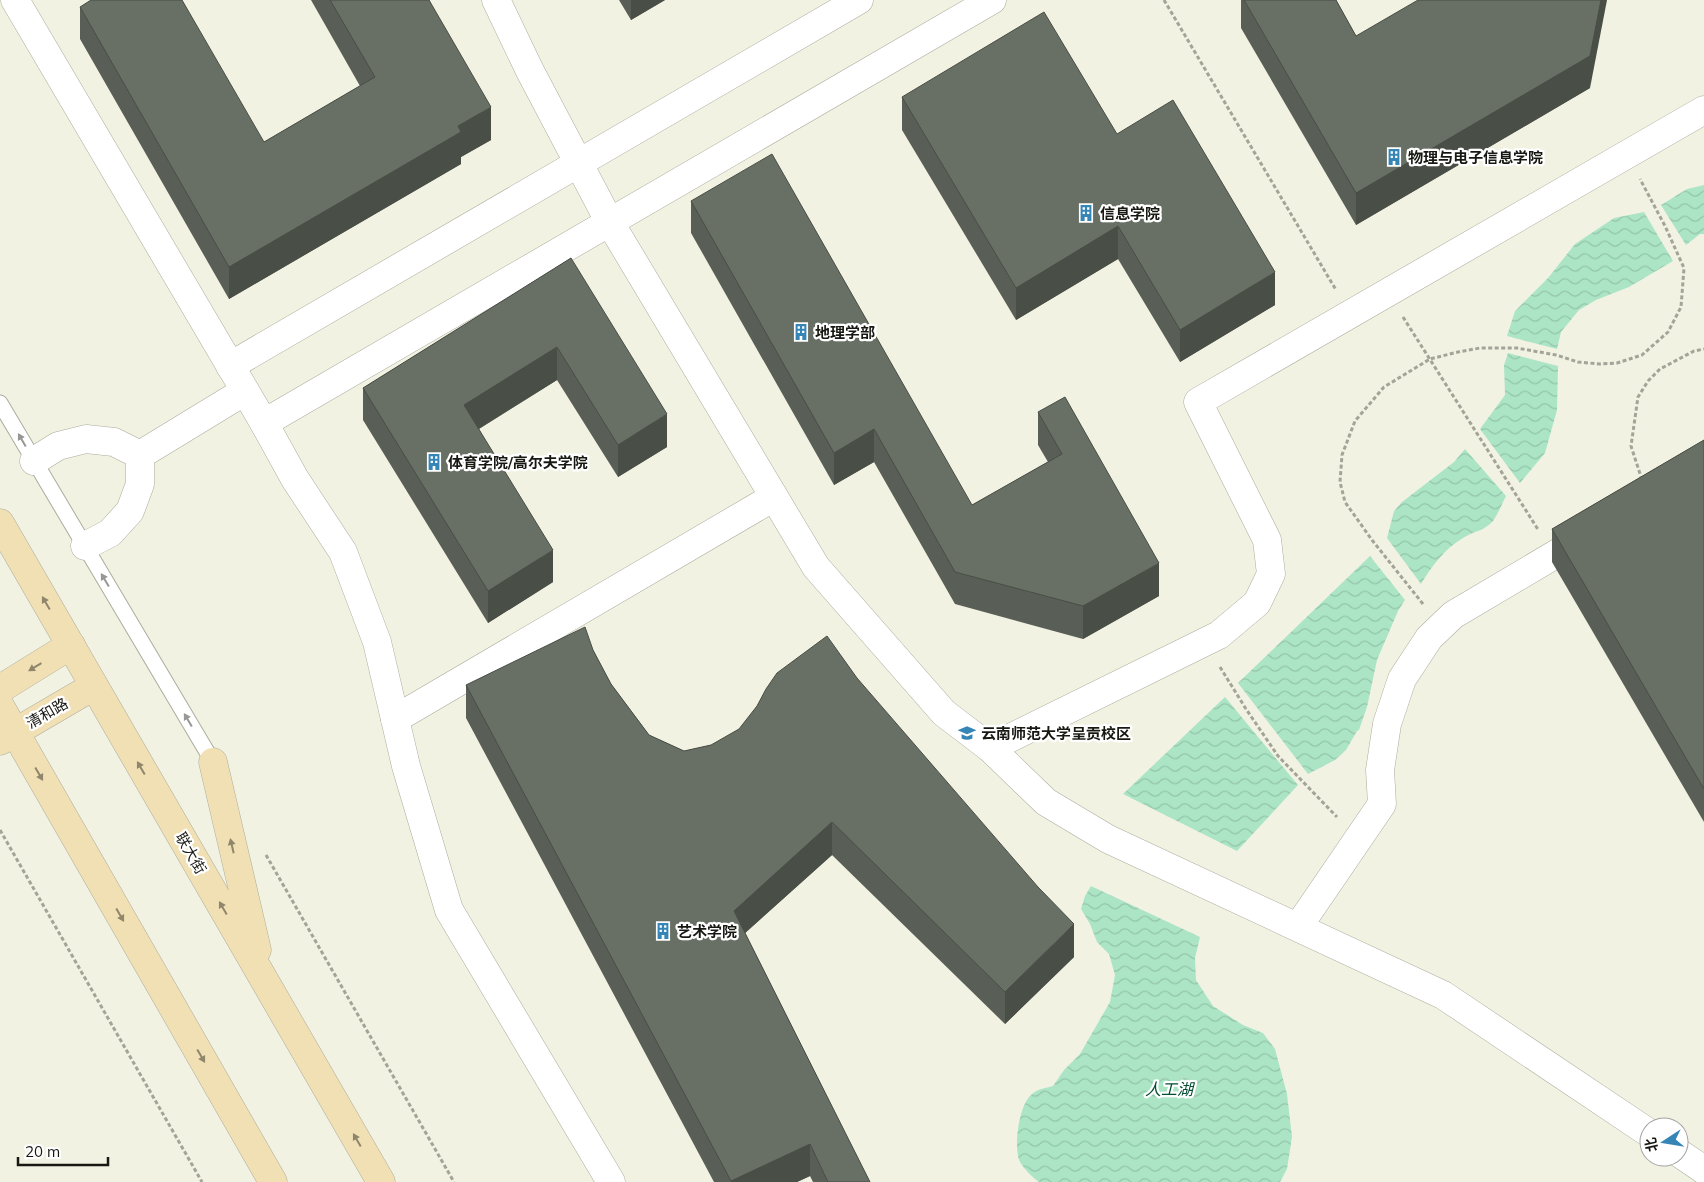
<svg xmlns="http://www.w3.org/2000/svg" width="1704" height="1182" viewBox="0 0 1704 1182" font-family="Mulish,'Noto Sans SC',sans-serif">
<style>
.water{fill:url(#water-waves)}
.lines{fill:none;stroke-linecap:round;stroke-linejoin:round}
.lane-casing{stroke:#acac9e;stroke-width:17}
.street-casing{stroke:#acac9e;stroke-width:29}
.secondary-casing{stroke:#acac9e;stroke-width:29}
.path{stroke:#a3a397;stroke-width:3;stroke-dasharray:4 2.5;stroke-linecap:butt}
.lane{stroke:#fff;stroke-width:15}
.street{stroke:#fff;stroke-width:28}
.secondary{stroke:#f1e0b4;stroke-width:28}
.wall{fill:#595f56}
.shaded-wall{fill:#494e46}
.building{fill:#686f64;stroke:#494e46}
.oneway{fill:#979795}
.oneway2{fill:#8f866c}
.labels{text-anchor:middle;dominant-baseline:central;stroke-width:4.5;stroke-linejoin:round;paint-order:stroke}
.poi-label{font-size:15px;font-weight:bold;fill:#181813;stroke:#fff;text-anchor:start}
.street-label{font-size:15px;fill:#181813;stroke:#fff}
.water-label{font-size:16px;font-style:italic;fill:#024c30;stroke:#fff}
</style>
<defs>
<pattern id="water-waves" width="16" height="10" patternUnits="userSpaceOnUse" patternTransform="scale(1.25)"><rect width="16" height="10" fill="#ace5c6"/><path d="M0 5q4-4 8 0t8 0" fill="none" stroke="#93c4a9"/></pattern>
</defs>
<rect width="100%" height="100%" fill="#f2f2e3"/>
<g class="water">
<polygon points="1704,185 1704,234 1700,234 1686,245 1661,205 1687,189"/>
<polygon points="1644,212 1673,261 1629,287 1596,300 1579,310 1561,332 1557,349 1507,336 1515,311 1548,278 1575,244 1614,218"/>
<polygon points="1508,353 1558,366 1557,410 1545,453 1520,483 1480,429 1505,395 1504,365"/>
<path d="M1465 449 1506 496C1502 504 1498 514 1493 521 1486 530 1472 532 1463 538 1444 549 1432 566 1421 584L1387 538 1394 511 1402 502 1454 462Z"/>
<polygon points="1370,556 1405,600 1398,611 1377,660 1367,707 1359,730 1357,731 1346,750 1335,760 1308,774 1238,683"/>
<polygon points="1225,697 1298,785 1237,851 1123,794"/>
<path d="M1091 886 1200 937 1195 958 1196 980 1213 1006 1243 1025 1263 1033 1275 1049 1287 1094 1292 1137 1287 1169 1280 1182H1039C1033 1178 1024 1169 1020 1162 1013 1148 1019 1105 1031 1095 1037 1089 1045 1088 1053 1086L1064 1070 1080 1054 1110 1002 1115 975 1109 954 1097 942 1090 924 1081 909 1085 896Z"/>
</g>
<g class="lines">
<g class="lane-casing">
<polyline id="lane" points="0,403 213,762"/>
</g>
<g class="street-casing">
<g id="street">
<polyline points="15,0 264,423 295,479 343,552 377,642 406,766 449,910 611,1182"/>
<polyline points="496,0 530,71 609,221 816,567 944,713 990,748 1046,802 1108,839 1443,995 1649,1133"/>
<polyline points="230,366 859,0"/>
<polyline points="264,423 992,0"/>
<polyline points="140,455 245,391"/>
<polyline points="34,461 58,446 86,439 114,442 140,455"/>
<polyline points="85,546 110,533 130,511 140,484 140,455"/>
<polyline points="395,719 774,497"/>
<polyline points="990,748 1219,635 1257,603 1271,574 1267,540 1198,402 1704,110"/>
<polyline points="1298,927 1382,804 1380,770 1387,724 1402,679 1429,638 1453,615 1583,538"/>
<polyline points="1679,1153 1704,1170"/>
</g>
</g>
<g class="secondary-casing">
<g id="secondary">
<polyline points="0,523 381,1182"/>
<polyline points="0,689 71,645"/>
<polyline points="0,706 273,1182"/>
<polyline points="0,741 94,686"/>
<polyline points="213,762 257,950"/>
</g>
</g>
<g class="path">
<polyline points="1164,0 1336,290"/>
<polyline points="1403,317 1539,531"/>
<polyline points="1642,480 1631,446 1638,397 1648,381 1660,369 1694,351 1704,349"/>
<polyline points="1423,604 1372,540 1345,502 1340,482 1342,455 1355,421 1384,387 1430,359 1458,352 1480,348 1517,348 1556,355 1578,362 1600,364 1617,363 1642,355 1668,332 1681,307 1684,268 1665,226 1640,179"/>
<polyline points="1220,667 1246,709 1278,756 1337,817"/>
<polyline points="0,830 202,1182"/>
<polyline points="266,855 454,1182"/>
</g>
<use href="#lane" class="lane"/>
<use href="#street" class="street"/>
<use href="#secondary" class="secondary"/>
</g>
<g class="wall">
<polygon points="311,0 429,0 491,140 461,157 461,164 229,299 80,39 80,7 264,142 360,86"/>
<polygon points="619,0 665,0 631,20"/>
<polygon points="1241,0 1336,0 1356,36 1590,88 1356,225 1241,28"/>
<polygon points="902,97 1117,134 1275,305 1180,362 1118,259 1016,320 902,130"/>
<polygon points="691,201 972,505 1048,462 1038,445 1038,412 1159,596 1083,639 955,604 874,462 834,485 691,233"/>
<polygon points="571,258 667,447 618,477 557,380 479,429 553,582 488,623 363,420 363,388"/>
<polygon points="1704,440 1704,822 1552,562 1552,529"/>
<polygon points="593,650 611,684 649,735 684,751 711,745 1074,957 1005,1024 832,855 745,933 870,1182 813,1182 810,1176 797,1182 714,1182 466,718 466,685"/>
</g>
<g class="shaded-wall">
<polygon points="631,0 665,0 631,20"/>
<polygon points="1601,0 1607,0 1590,88 1356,225 1356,193"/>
<polygon points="491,107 491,140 461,157 461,164 229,299 229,267 458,126"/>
<polygon points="1118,226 1118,259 1016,320 1016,288"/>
<polygon points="1275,272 1275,305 1180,362 1180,330"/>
<polygon points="557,347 557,380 464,438 464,405"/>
<polygon points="667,414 667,447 618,477 618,445"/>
<polygon points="874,429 874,462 834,485 834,453"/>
<polygon points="553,550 553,582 488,623 488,591"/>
<polygon points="1159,563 1159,596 1083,639 1083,606"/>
<polygon points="832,822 832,855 734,943 734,911"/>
<polygon points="1074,924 1074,957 1005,1024 1005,992"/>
<polygon points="810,1144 810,1176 797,1182 731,1182 731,1181"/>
</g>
<g class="building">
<polygon points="91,0 182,0 264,142 375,77 330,0 429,0 491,107 458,126 461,132 229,267 80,7"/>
<polygon points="1244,0 1336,0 1356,36 1418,0 1601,0 1590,56 1356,193"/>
<polygon points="1044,12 1117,134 1173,100 1275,272 1180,330 1118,226 1016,288 902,97"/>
<polygon points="772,154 972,505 1062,454 1038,412 1065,397 1159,563 1083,606 955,572 874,429 834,453 691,201"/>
<polygon points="571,258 667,414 618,445 557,347 464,405 553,550 488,591 363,388"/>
<polygon points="1704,440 1704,789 1552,529"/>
<polygon points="585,627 593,650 611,684 649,735 684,751 711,745 739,729 757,706 766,689 777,673 827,636 857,678 1038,887 1074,924 1005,992 832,822 734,911 870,1182 828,1182 810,1144 731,1181 466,685"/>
</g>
<defs><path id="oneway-solid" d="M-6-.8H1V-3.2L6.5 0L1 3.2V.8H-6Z" transform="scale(1.25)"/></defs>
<g class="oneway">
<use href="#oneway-solid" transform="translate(22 440) rotate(-120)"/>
<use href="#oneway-solid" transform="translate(105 580) rotate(-121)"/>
<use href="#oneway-solid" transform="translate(188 720) rotate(-121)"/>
</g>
<g class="oneway2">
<use href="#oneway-solid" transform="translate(46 603) rotate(-120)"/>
<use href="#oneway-solid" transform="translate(35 667) rotate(149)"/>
<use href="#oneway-solid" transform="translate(141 768) rotate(-120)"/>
<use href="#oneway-solid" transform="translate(39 774) rotate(60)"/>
<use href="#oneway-solid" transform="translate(232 846) rotate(-103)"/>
<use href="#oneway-solid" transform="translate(223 908) rotate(-120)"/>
<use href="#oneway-solid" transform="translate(120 915) rotate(60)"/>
<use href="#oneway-solid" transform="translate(201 1056) rotate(60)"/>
<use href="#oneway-solid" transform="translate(357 1140) rotate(-120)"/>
</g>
<defs>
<g id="building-bare" transform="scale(1.35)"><path d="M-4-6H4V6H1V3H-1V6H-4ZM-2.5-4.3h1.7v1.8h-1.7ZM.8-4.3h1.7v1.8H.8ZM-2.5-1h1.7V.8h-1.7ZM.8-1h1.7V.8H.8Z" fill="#3586b7" stroke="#fff" stroke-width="2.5" paint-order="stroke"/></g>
<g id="university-bare" transform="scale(1.35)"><path d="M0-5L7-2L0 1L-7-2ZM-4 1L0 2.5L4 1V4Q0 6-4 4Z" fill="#3586b7" stroke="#fff" stroke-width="2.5" paint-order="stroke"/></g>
</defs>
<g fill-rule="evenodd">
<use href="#building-bare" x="1394" y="157"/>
<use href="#building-bare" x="1086" y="213"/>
<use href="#building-bare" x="801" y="332"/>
<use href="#building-bare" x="434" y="462"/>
<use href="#university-bare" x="967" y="733"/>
<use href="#building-bare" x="663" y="931"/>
</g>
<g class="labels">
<g class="poi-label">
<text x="1408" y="157">物理与电子信息学院</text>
<text x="1100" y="213">信息学院</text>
<text x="815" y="332">地理学部</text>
<text x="448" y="462">体育学院/高尔夫学院</text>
<text x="981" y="733">云南师范大学呈贡校区</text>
<text x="677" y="931">艺术学院</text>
</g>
<g class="street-label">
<text transform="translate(47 713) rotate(-30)">清和路</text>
<text transform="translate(191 853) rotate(60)">联大街</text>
</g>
<g class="water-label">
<text x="1169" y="1089">人工湖</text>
</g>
</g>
<g transform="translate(1664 1142) rotate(258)"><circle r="24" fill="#ffffff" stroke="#a3a3a1"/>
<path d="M0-4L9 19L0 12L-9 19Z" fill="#3586b7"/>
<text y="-8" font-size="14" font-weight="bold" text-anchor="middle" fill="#181813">北</text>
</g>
<path d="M18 1157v8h90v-8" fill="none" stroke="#181813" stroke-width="2.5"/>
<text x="25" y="1157" font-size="15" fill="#181813" stroke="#ffffff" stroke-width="4" paint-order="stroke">20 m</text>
</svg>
